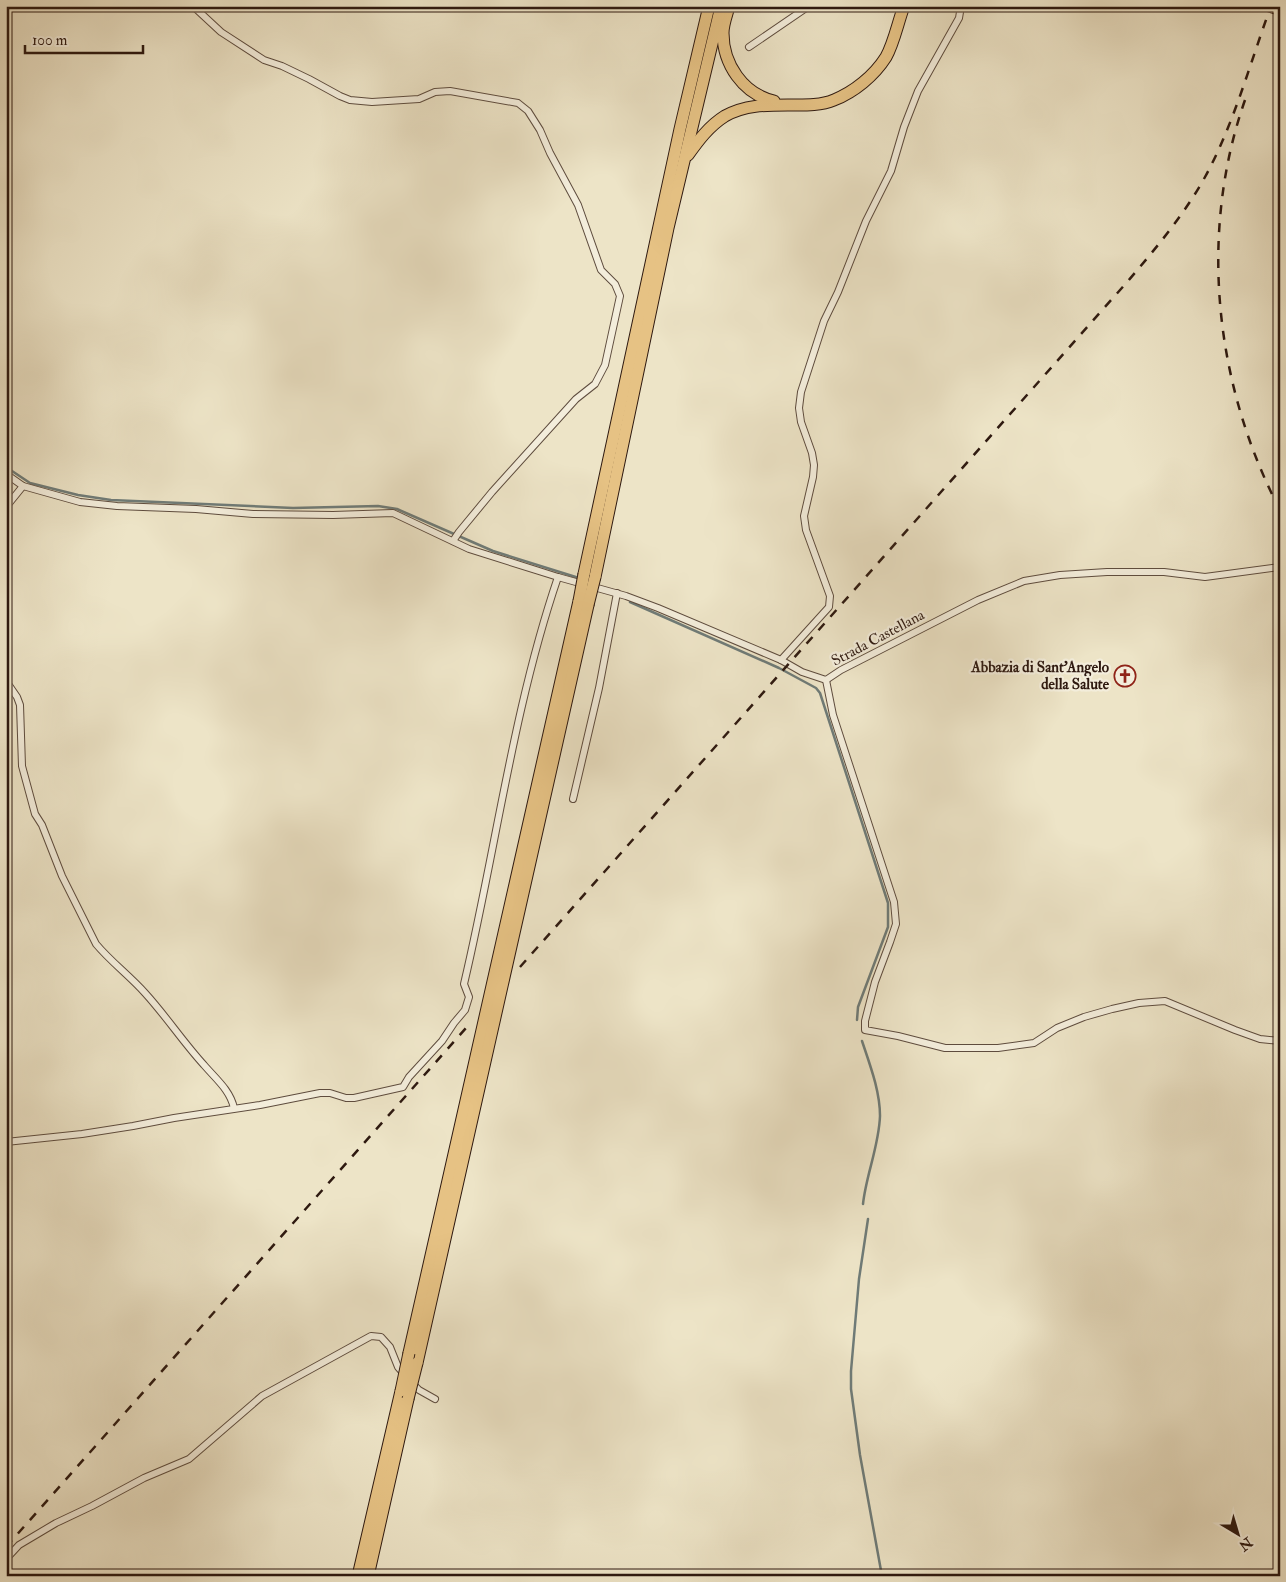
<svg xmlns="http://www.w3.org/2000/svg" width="1286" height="1582" viewBox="0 0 1286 1582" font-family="'IM FELL Double Pica',serif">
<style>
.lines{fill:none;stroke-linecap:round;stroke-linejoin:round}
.stream{stroke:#6f7b77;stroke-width:2.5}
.street-casing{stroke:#5e4c3e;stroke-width:8}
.highway-casing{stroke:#2e1910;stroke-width:13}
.street{stroke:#f3eddb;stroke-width:6}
.highway{stroke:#e6c284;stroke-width:11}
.rail{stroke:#2e1910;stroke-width:2.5;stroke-dasharray:9 9;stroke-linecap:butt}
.primary-bridge-casing{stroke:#2e1910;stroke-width:12;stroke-linecap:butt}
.highway-bridge-casing{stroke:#2e1910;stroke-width:13;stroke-linecap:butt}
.primary-bridge{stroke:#e6c284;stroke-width:10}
.highway-bridge{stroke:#e6c284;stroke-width:11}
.labels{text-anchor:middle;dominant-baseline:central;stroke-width:4.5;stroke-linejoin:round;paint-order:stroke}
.street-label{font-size:15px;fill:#2e1910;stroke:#f3eddb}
.poi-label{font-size:15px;font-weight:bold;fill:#2e1910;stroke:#f3eddb;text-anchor:end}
</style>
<rect width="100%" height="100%" fill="#ede4c7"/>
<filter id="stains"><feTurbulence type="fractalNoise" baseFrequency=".004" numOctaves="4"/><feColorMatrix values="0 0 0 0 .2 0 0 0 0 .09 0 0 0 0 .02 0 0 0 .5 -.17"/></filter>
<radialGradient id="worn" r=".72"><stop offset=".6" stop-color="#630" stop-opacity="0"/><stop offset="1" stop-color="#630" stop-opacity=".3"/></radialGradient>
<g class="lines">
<g class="stream">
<polyline points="6,467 30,483 78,495 111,500 293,508 378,506 397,509 493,551 579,578"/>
<polyline points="630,602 779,668 816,688 820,693 888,903 888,927 858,1007 857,1020"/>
<path d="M862 1041C870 1065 880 1091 880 1116 879 1146 866 1175 863 1204"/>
<polyline points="868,1219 859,1279 851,1371 851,1389 860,1455 882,1576"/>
</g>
<g class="street-casing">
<g id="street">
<polyline points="193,6 221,32 264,60 282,66 309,79 340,96 350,100 372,102 419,99 435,92 450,91 518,103 528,111 540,130 550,153 578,205 601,270 615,284 620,296 605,365 595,384 576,399 492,492 459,532 453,541"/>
<polyline points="749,47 809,6"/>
<polyline points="6,474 23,486 80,502 117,506 196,509 253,514 333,515 393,513 469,549 558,577 626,596 658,608 781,660 802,672 826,680 841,670 978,600 1024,581 1060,575 1107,572 1164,572 1205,577 1280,567"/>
<polyline points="6,507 23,486"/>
<polyline points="781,660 829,607 830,596 806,530 804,516 813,477 814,465 812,453 801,422 799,408 801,392 824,321 838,292 866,221 891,171 904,127 918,91 959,18 961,6"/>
<polyline points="826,680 833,715 894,902 896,924 890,942 875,982 865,1021 865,1030 898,1036 945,1048 998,1048 1034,1043 1057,1028 1084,1017 1112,1009 1139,1003 1165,1001 1235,1030 1260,1039 1280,1041"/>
<path d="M6 681 17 697 20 705 22 766 35 814 42 825 62 876 96 944C111 962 130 976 145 993 166 1016 183 1042 204 1065 216 1079 230 1090 234 1108"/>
<polyline points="573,799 599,688 617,593"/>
<path d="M6 1142 82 1134 133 1126 174 1118 260 1105 320 1093H330L346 1098H354L403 1087 409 1077 442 1041 454 1023 465 1010 469 997 464 984C496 849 513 709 558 577"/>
<polyline points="412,1383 419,1390 435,1399"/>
<polyline points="6,1559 19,1545 56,1523 92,1506 144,1478 189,1459 262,1396 371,1336 381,1337 390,1347 398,1367 405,1375"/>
</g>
</g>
<g class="highway-casing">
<g id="highway">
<path d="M728 10C726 17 723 25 723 33 723 64 743 94 774 101"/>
<path d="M688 155C698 141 709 126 725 116 745 105 765 105 788 105 802 105 820 106 834 100 854 92 874 76 886 57 894 43 898 22 904 6"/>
<polyline points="584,574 680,129 709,6"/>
<polyline points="595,577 668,228 721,6"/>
<polyline points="409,1353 579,601"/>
<polyline points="417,1363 588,605"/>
<polyline points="358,1576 401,1391"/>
<polyline points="368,1576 408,1399"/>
</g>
</g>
<use href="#street" class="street"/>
<use href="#highway" class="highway"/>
<g class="rail">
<path d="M1245 100C1198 234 1215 386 1280 510"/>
<path d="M520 967 1128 281C1156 248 1184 215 1205 177 1234 124 1250 63 1271 6"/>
<polyline points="6,1547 466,1028"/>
</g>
<g class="primary-bridge-casing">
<polyline id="primary-bridge" points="1268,6 1280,10"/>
</g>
<g class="highway-bridge-casing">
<g id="highway-bridge">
<polyline points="579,601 584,574"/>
<polyline points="588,605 595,577"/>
<polyline points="401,1391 409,1353"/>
<polyline points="408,1399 417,1363"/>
</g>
</g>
<use href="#primary-bridge" class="primary-bridge"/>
<use href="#highway-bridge" class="highway-bridge"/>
</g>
<defs>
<g id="church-ring" transform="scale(1.125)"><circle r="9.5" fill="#f3eddb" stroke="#8f2418" stroke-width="1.5"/><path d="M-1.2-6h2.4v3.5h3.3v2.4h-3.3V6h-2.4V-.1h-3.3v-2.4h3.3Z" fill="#8f2418"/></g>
</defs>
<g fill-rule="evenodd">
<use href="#church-ring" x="1125" y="676"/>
</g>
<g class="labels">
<g class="street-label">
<text transform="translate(878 638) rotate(-28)">Strada Castellana</text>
</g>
<g class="poi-label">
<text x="1109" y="667">Abbazia di Sant’Angelo<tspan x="1109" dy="17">della Salute</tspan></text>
</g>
</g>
<rect width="1286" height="1582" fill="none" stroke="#ede4c7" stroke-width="25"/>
<rect x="8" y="8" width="1271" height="1567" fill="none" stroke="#2e1910" stroke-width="2.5"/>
<rect x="12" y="12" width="1261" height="1557" fill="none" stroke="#2e1910"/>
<g transform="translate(1238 1534) rotate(142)" stroke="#f3eddb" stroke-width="4" paint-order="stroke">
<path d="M0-4L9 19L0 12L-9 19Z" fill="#2e1910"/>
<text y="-8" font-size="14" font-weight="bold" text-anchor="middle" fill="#2e1910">N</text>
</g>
<path d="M25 45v8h118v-8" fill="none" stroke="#2e1910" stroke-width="2.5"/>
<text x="32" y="45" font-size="15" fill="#2e1910" stroke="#f3eddb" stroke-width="4" paint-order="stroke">100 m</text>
<rect width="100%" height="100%" filter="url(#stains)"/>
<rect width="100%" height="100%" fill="url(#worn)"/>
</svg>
